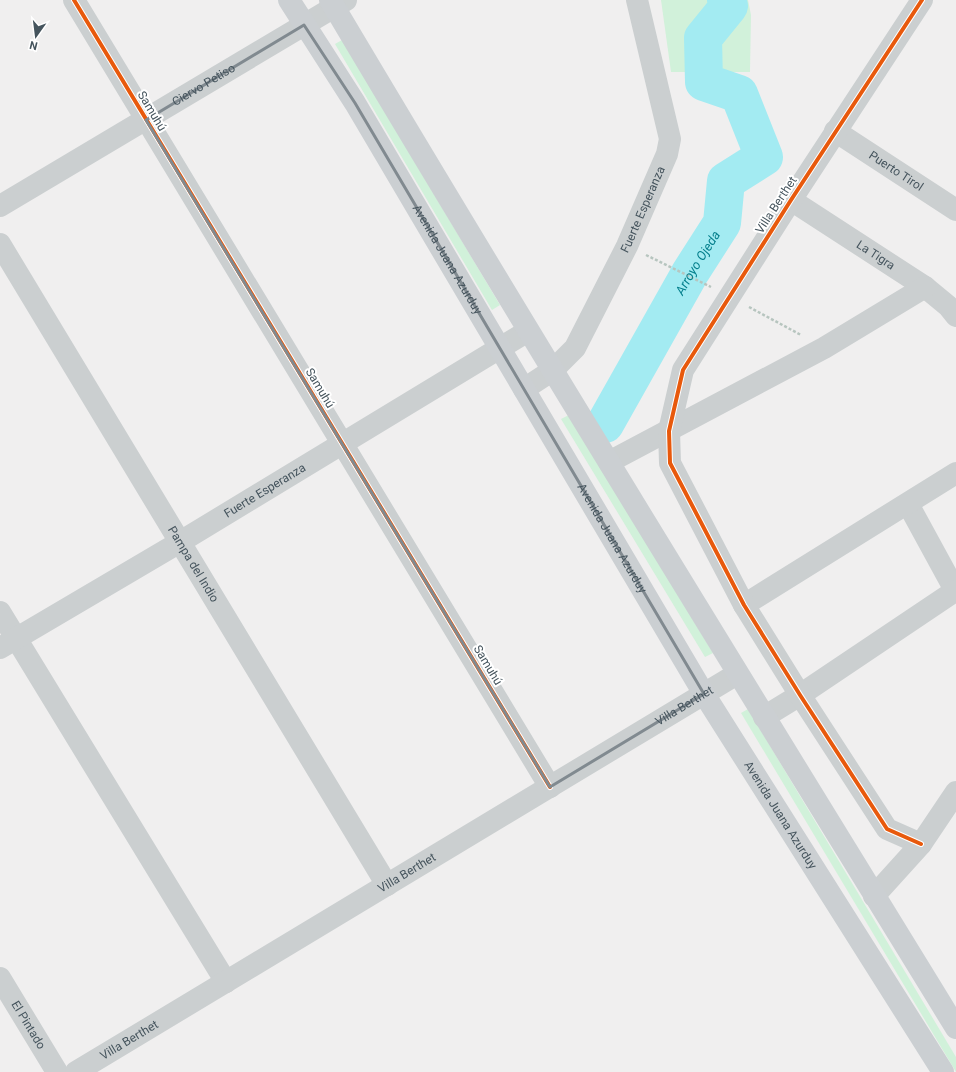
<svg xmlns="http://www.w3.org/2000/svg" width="956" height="1072" viewBox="0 0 956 1072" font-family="Roboto,sans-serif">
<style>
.green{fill:#d1f1da}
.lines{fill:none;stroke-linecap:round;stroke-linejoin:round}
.river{stroke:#a3ebf2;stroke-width:38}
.path{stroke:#b7c5bf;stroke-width:2.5;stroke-dasharray:3 2;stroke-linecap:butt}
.street{stroke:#cbcfd0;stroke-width:22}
.secondary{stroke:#cbcfd2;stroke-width:22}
.cycleway-casing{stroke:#fff;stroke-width:6}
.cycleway{stroke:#e8590c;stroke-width:4}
.marked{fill:none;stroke:#818a90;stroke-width:3;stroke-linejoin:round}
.labels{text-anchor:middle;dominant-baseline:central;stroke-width:4;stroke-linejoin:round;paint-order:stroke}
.street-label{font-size:12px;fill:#45545d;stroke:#fff}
.water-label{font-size:13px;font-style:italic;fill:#047f8c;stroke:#fff}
</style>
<rect width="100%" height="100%" fill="#f0efef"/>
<g class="green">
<polygon points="661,0 748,0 751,15 750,72 671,72"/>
<polygon points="342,40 500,305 492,310 335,44"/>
<polygon points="569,415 713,653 705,657 561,419"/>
<polygon points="748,709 956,1057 956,1072 741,713"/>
</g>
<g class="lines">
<path class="river" id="s1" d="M605 424 690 273 722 223 726 181 764 157 739 94 704 82 703 38 729 6 726 0"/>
<g class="path">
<polyline points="646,255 711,287"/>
<polyline points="749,307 801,335"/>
</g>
<g class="street">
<polyline points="74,0 550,787"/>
<path id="s2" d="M835 131 956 210"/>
<path id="s3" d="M791 200 925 287 948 306 956 316"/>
<path id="s4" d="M0 206 346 0"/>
<path id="s5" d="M0 244 387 885"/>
<path id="s6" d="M524 389 553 370 575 348 627 246 667 154 670 139 637 0"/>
<polyline points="609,462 824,348 925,287"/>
<polyline points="908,504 956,592"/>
<polyline points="744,605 956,473"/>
<polyline points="0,612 226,982"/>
<path id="s7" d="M0 648 180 542 528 331"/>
<polyline points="764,717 800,695 955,591"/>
<polyline points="921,844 887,829 800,695 744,605 670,463 669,431 683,370 791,200 922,0"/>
<polyline points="874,896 921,844 956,792"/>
<path id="s8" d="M0 978 57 1072"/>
<path id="s9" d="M76 1072 737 674"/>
</g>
<g class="secondary">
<path id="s10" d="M289 0 355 103 704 694 943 1072"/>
<path d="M330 0C535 345 746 686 956 1028"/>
</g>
<g class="cycleway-casing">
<g id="cycleway">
<polyline points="74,0 550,787"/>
<polyline points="921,844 887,829 800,695 744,605 670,463 669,431 683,370 791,200 922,0"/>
</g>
</g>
<use href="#cycleway" class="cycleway"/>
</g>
<path class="marked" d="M304 25 355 103 704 694 550 787 146 120Z"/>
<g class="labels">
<g class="street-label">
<text stroke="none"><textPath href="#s4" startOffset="237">Ciervo Petiso</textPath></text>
<text transform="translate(152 111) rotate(59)">Samuhú</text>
<text stroke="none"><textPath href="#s2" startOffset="73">Puerto Tirol</textPath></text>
<text transform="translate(776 205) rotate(-57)">Villa Berthet</text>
<text stroke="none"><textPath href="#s6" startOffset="220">Fuerte Esperanza</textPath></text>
<text stroke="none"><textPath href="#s3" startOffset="101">La Tigra</textPath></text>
<text stroke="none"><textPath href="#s10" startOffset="304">Avenida Juana Azurduy</textPath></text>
<text transform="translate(320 388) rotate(59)">Samuhú</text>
<text stroke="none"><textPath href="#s7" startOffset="308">Fuerte Esperanza</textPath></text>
<text stroke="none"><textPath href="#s10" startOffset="628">Avenida Juana Azurduy</textPath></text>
<text stroke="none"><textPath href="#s5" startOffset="374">Pampa del Indio</textPath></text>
<text transform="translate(488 665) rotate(59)">Samuhú</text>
<text stroke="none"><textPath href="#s9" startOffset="710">Villa Berthet</textPath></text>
<text stroke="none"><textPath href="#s10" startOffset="952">Avenida Juana Azurduy</textPath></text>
<text stroke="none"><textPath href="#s9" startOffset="386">Villa Berthet</textPath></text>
<text stroke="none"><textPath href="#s8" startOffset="55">El Pintado</textPath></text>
<text stroke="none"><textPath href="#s9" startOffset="62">Villa Berthet</textPath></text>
</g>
<g class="water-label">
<text stroke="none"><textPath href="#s1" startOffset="186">Arroyo Ojeda</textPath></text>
</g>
</g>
<g transform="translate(36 36) rotate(194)" stroke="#ffffff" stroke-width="3" paint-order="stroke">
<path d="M0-3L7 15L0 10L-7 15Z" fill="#45545d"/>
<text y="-6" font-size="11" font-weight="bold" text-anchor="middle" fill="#45545d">N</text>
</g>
</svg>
